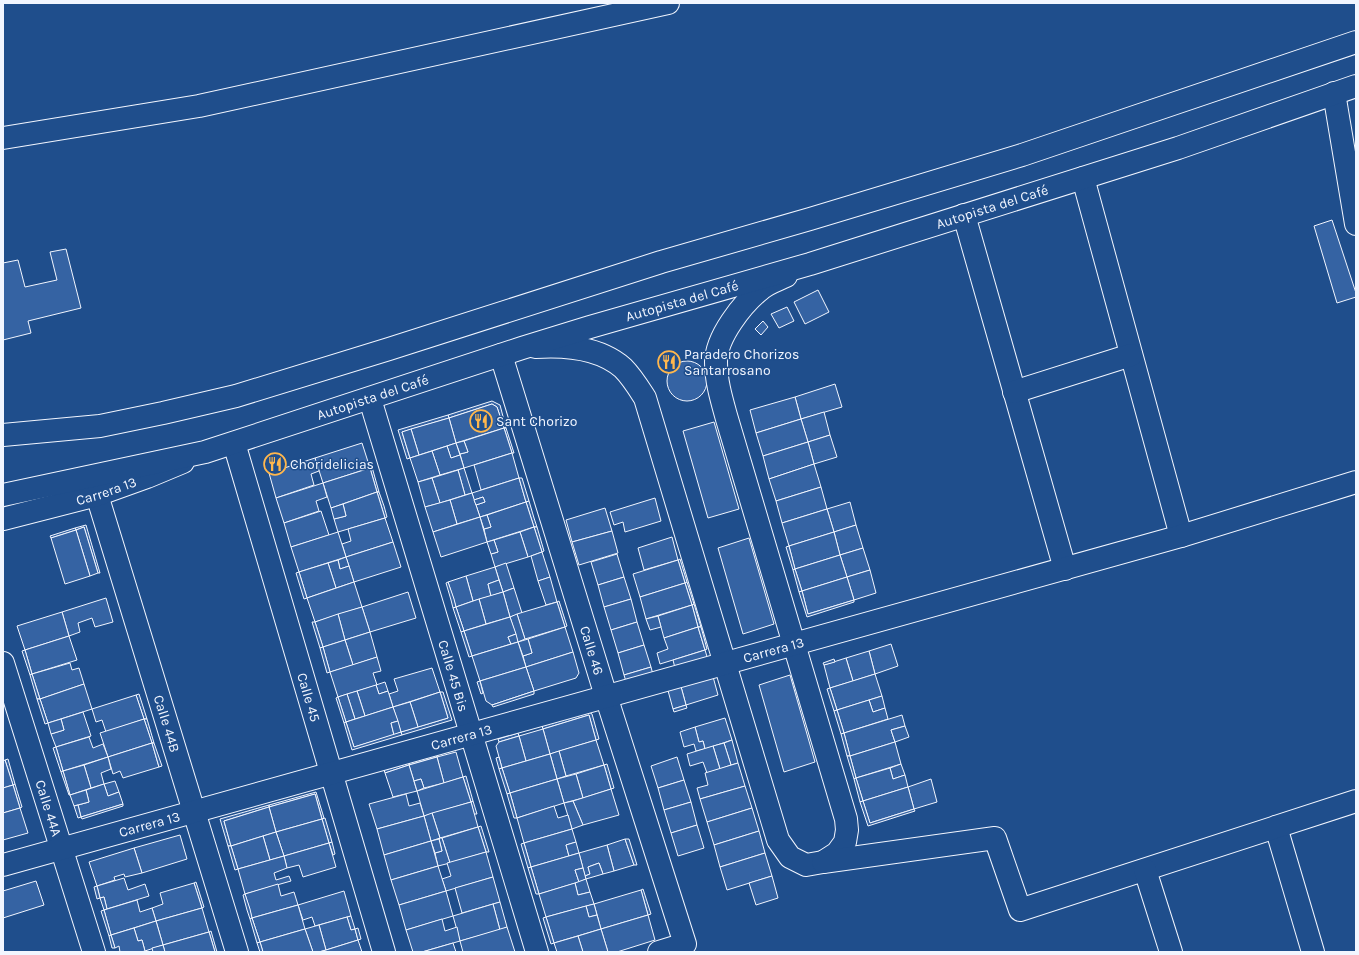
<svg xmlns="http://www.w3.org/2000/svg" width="1359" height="955" viewBox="0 0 1359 955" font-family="Karla,sans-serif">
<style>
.building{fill:#3563a3;stroke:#f2f6ff}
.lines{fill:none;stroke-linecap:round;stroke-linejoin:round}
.street-casing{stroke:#f2f6ff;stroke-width:24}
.primary-casing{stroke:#f2f6ff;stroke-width:24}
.highway-casing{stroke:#f2f6ff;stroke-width:24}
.street{stroke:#1f4e8c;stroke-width:22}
.primary{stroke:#1f4e8c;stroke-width:22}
.highway{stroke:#1f4e8c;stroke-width:22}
.labels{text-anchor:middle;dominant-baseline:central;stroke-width:3;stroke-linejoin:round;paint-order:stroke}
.street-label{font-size:14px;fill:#f2f6ff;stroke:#1f4e8c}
.poi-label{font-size:14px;fill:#f2f6ff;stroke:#1f4e8c;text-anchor:start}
</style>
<rect width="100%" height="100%" fill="#1f4e8c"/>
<g class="building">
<polygon points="1332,220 1356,293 1356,297 1337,303 1314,226"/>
<polygon points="66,249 81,308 28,321 31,333 3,340 3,263 18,260 25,287 57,280 50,252"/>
<polygon points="818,290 829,312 805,324 794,302"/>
<polygon points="787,307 794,321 779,328 771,314"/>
<polygon points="763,321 768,327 761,335 755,329"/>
<circle cx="687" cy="381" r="20"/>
<polygon points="835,384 842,407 801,419 795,397"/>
<polygon points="795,397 801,419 756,433 750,410"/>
<polygon points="492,401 500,405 506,428 504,428 497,407 492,404 449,418 448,415"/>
<polygon points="492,404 497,407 504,428 456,443 449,418"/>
<polygon points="824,412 830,435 808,442 801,419"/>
<polygon points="448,415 449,418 402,432 410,458 407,459 398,430"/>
<polygon points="449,418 456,443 419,455 411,429"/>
<polygon points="801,419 808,442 763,456 756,433"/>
<polygon points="714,422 739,509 708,518 683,431"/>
<polygon points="504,428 506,428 514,453 512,453"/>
<polygon points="504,428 512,453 464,468 460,454 468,452 464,441"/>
<polygon points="411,429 419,455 410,458 402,432"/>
<polygon points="830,435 837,457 814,464 808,442"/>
<polygon points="464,441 468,452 460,454 456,443"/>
<polygon points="808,442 814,464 769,479 763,456"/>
<polygon points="362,443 370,468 323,483 315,458"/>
<polygon points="456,443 460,455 451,458 447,446"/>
<polygon points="447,446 451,458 460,455 464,468 440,475 432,451"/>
<polygon points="432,451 440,475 418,482 410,458"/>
<polygon points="512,453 519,478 481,490 474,465"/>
<polygon points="315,458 319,471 311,474 314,485 276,498 269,473"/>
<polygon points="814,464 821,487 776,501 769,479"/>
<polygon points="372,467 379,492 377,492 374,482 370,468"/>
<polygon points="370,468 377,492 331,508 323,483"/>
<polygon points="464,468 472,493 465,495 458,470"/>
<polygon points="458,470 465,495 440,503 432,478"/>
<polygon points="432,478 440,503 425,507 418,482"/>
<polygon points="519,478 526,502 480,517 476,505 485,502 483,497 474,500 472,493"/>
<polygon points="519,478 522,478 529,501 526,502"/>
<polygon points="323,483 327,497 316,501 319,511 284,523 276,498"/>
<polygon points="821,487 827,509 782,523 776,501"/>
<polygon points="377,492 379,492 384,506 387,517 385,518"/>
<polygon points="377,492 385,518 338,532 334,519 346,516 343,504"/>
<polygon points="472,493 480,517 457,524 450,500"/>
<polygon points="483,497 485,502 476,505 474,500"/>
<polygon points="655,498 661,521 625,532 623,522 614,525 610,512"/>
<polygon points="450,500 457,524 433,532 425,507"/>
<polygon points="529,501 534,518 537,527 534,527 526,502"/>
<polygon points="526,502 534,527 487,542 484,529 491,527 487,515"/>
<polygon points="850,502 856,525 834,532 827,509"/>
<polygon points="343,504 346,516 334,519 331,508"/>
<polygon points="605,508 612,531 572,542 566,520"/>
<polygon points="827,509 834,532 789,546 782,523"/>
<polygon points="321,511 329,535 291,547 284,523"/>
<polygon points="487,515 491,527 484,529 480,517"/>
<polygon points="480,517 487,542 441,557 433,532"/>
<polygon points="385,518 393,542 346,557 342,544 351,541 348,529"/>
<polygon points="86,525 100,573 98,573 84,527 76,530 75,528"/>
<polygon points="856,525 863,548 840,555 834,532"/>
<polygon points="84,527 98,573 90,576 76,530"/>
<polygon points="534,527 537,527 544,551 542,552"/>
<polygon points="534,527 542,552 528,557 520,532"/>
<polygon points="75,528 76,530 51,538 50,536"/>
<polygon points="76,530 90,576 65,584 51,538"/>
<polygon points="612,531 618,553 579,565 572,542"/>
<polygon points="338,532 346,557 299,572 291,547"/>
<polygon points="520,532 528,557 495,567 491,554 498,552 494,540"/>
<polygon points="834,532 840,555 795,569 789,546"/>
<polygon points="672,537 678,560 644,570 638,548"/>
<polygon points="749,538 774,624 743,634 718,548"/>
<polygon points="494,540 498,552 491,554 487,542"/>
<polygon points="393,542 401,567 354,582 346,557"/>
<polygon points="789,546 795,569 793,570 786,547"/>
<polygon points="863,548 870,570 847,577 840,555"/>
<polygon points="542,552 550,577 538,581 531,556"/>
<polygon points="617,554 624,577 598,585 591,562"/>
<polygon points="840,555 847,577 802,591 795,569"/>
<polygon points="346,557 349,566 340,569 338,560"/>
<polygon points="680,559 687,582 685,583 678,560"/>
<polygon points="338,560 340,569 349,566 354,582 336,588 328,563"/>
<polygon points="678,560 685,583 640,597 633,574"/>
<polygon points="328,563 336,588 307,598 299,572"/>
<polygon points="506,563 514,588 503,592 495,567"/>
<polygon points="495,567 499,580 488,584 491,596 473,601 466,576"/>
<polygon points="795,569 802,591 799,592 793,570"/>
<polygon points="870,570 876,593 854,600 847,577"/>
<polygon points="299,572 307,598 304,599 296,573"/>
<polygon points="466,576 473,601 456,607 448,582"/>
<polygon points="550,577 557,602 546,605 538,581"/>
<polygon points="624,577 631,599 604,607 598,585"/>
<polygon points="847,577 854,600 808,614 802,591"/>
<polygon points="499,580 503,592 491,596 488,584"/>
<polygon points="354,582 362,607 315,622 307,598"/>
<polygon points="448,582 454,599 456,607 453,608 451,600 446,583"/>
<polygon points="687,582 694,604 692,605 685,583"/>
<polygon points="685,583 692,605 646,619 640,597"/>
<polygon points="514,588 522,613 510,617 503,592"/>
<polygon points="802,591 808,614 854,600 854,602 807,617 799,592"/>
<polygon points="408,592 416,618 370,632 362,607"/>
<polygon points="503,592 510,617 486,624 479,599"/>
<polygon points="106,598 113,622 95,627 92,618 78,623 80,632 69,636 62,612"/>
<polygon points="479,599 486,624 464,631 456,607"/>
<polygon points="631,599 637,622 611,630 604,607"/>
<polygon points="559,601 567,626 565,627 557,602"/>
<polygon points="557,602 565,627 525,639 517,614"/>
<polygon points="694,604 701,627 698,627 692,605"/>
<polygon points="692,605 698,627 664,638 658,616"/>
<polygon points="362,607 370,632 345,640 338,614"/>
<polygon points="456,607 464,631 461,632 453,608"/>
<polygon points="62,612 69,636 25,650 17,626"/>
<polygon points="338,614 345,640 323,647 315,622"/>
<polygon points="517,614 525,639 518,642 510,617"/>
<polygon points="658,616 661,627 650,630 646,619"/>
<polygon points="510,617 516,634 508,637 511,644 472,656 464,631"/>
<polygon points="312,622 315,622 323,647 320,648"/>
<polygon points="637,622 644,645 618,653 611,630"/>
<polygon points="565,627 573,652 526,667 523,656 532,653 528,639"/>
<polygon points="698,627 705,650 660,664 657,653 668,649 664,638"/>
<polygon points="698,627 701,627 707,649 705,650"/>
<polygon points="464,631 472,656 469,657 461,632"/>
<polygon points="370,632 377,657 353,665 345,640"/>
<polygon points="516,634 518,642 511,644 508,637"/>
<polygon points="69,636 77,660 32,674 25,650"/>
<polygon points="528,639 532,653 523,656 518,642"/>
<polygon points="345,640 353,665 330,672 323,647"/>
<polygon points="518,642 526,667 480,681 472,656"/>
<polygon points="891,644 898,666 875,674 869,651"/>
<polygon points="644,645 651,667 624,675 618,653"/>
<polygon points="323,647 330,672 327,673 320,648"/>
<polygon points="25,650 32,674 30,675 22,651"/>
<polygon points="705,650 712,673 676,672 673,660"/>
<polygon points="869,651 875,674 853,681 846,658"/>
<polygon points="573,652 579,673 576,678 534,691 526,667"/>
<polygon points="377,657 381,671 373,673 377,685 338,697 330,672"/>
<polygon points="846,658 853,681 830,688 824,665"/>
<polygon points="834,659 835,662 824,665 823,663"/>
<polygon points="70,663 72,670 79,668 84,684 40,699 32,674"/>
<polygon points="526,667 534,691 492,705 486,701 480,681"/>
<polygon points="651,667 657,690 631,698 624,675"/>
<polygon points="432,668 440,692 393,707 389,694 398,691 394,679"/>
<polygon points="712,673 718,695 686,705 680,683"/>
<polygon points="32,674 40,699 37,699 30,675"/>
<polygon points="875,674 882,696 837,710 830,688"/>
<polygon points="790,675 815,762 784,772 759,685"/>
<polygon points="480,681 483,693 481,694 477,682"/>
<polygon points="385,682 388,691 379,694 376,685"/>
<polygon points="680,683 686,705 673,709 667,687"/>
<polygon points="84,684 92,709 48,723 40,699"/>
<polygon points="376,685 379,694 388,691 393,707 365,716 357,691"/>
<polygon points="830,688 837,710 834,711 827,689"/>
<polygon points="357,691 365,716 355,719 347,694"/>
<polygon points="534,691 534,694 493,707 492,705"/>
<polygon points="440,692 443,692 452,720 402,735 401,732 404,731 448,718"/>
<polygon points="440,692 448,718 418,727 410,702"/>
<polygon points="139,694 147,719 144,719 136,695"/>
<polygon points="347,694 355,719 346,722 338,697"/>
<polygon points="136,695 144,719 106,732 102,720 96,722 92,709"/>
<polygon points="882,696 885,708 873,712 869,700"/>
<polygon points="338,697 346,722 344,723 336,698"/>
<polygon points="37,699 40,699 48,723 45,724"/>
<polygon points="869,700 873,712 885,708 888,719 844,733 837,710"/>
<polygon points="410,702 418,727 401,732 393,707"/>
<polygon points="686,705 687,708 674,712 673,709"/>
<polygon points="393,707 398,721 391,723 394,735 354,747 346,722"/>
<polygon points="837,710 844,733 841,734 834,711"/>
<polygon points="83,712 91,736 56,747 51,734 64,730 61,719"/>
<polygon points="589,712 592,714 599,739 596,740 589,715 543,729 542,726"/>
<polygon points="589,715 596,740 550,754 543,729"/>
<polygon points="902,715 905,726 891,730 895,742 850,756 844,733"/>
<polygon points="725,718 732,740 705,749 703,741 699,742 695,727"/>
<polygon points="61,719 64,730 51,734 48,723"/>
<polygon points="144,719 147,719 154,743 152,743"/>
<polygon points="144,719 152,743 108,757 100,733"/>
<polygon points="398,721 401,732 394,735 391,723"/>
<polygon points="346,722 354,747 401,732 402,735 352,750 344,723"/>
<polygon points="905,726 909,737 895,742 891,730"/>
<polygon points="695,727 699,742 703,741 705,749 696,751 694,744 684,747 680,732"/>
<polygon points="543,729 550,754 526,761 519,736"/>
<polygon points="518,733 519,736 499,742 498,739"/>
<polygon points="844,733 850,756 847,756 841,734"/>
<polygon points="519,736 526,761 502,768 496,746 499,742"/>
<polygon points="89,737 93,748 103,744 108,757 63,771 56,747"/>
<polygon points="596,740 604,765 566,776 559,751"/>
<polygon points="732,740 738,763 731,765 724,743"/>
<polygon points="895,742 901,764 856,778 850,756"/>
<polygon points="152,743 159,767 123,778 120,771 113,774 108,757"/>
<polygon points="152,743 154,743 162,766 159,767"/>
<polygon points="724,743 731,765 720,769 713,746"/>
<polygon points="713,746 720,769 707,773 703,762 690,766 687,754"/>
<polygon points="56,747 63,771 61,772 53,748"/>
<polygon points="559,751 566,776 557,779 550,754"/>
<polygon points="456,752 463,777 444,783 437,757"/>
<polygon points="436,754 437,757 409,765 409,763"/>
<polygon points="550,754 557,779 510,793 502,768"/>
<polygon points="847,756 850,756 856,778 854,779"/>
<polygon points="108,757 111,769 101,773 104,784 91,788 84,765"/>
<polygon points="437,757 444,783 424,788 421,779 414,781 409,765"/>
<polygon points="499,757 502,768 499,769 496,758"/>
<polygon points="677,757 684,780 658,788 651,766"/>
<polygon points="8,759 15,784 13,785 5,760"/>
<polygon points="5,760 13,785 3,788 3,761"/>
<polygon points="409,763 409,765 385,773 384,770"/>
<polygon points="738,763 745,786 700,799 697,788 708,785 705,773"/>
<polygon points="607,764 614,788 611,789 604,765"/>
<polygon points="901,764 905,775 893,779 890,768"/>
<polygon points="84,765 91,788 70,795 63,771"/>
<polygon points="409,765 417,791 393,797 385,773"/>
<polygon points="604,765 611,789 583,798 576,774"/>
<polygon points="502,768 510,793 507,794 499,769"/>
<polygon points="890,768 893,779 905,775 908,787 863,801 856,778"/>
<polygon points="63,771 70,795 69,795 61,772"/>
<polygon points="576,774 583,798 564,803 557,779"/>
<polygon points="466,776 473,801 471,802 463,777"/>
<polygon points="463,777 471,802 424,816 417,791"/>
<polygon points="856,778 863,801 860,802 854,779"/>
<polygon points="421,779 424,788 417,791 414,781"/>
<polygon points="557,779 564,803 517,818 510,793"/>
<polygon points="931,779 937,802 914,809 908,787"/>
<polygon points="684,780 691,802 664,810 658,788"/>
<polygon points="115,781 119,792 108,796 104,784"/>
<polygon points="15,784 22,807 20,808 13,785"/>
<polygon points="104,784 108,796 119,792 123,804 81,817 78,805 89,802 86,790"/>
<polygon points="13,785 20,808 3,813 3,788"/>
<polygon points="745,786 752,808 707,822 700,799"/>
<polygon points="908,787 914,809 870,823 863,801"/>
<polygon points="611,789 619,815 583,825 573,801"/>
<polygon points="86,790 89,802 74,806 70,795"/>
<polygon points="316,792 324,818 322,819 315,794 269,807 269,805"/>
<polygon points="510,793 517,818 514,818 507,794"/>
<polygon points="315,794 322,819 276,832 269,807"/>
<polygon points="406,794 409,806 420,803 424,816 377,829 369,804"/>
<polygon points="473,801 477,814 474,814 471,802"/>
<polygon points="573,801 583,825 572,829 564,803"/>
<polygon points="863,801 870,823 914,809 915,811 868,826 860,802"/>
<polygon points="471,802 478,827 440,838 432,813"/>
<polygon points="691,802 697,825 671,833 664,810"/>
<polygon points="123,804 123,806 82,819 81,817"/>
<polygon points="78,805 81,817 78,818 74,806"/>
<polygon points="269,805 269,807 224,821 231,846 228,846 220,819"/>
<polygon points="554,806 558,818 568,815 572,829 524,843 517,818"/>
<polygon points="269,807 276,832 231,846 224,821"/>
<polygon points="20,808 28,833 3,840 3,813"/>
<polygon points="752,808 759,831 714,845 707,822"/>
<polygon points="432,813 440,838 431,841 424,816"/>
<polygon points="424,816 431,841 384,855 377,829"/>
<polygon points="325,818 332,842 329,843 322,819"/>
<polygon points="322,819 329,843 284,856 276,832"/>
<polygon points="697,825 704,848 678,856 671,833"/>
<polygon points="481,826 489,852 486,852 478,827"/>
<polygon points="478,827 486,852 450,863 442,838"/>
<polygon points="572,829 576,842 566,845 569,856 531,867 524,843"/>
<polygon points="759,831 765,853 720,867 714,845"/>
<polygon points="276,832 284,856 270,860 263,836"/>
<polygon points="180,835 187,859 142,873 134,848"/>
<polygon points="263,836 270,860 238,869 231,846"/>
<polygon points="440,838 442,838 450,863 438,866 435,853 442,851 439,839"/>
<polygon points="439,839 442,851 435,853 431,841"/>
<polygon points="625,839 634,865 614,871 607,845"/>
<polygon points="625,839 629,839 637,865 634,865"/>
<polygon points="431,841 438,866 391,880 384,855"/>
<polygon points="332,842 335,854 333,855 329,843"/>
<polygon points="576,842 579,853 569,856 566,845"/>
<polygon points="329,843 336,867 303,877 299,865 287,868 284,856"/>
<polygon points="524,843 531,867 528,868 521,844"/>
<polygon points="607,845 614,871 603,874 599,863 588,867 590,874 585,876 579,853"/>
<polygon points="228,846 231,846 238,869 235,870"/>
<polygon points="134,848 142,873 125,877 124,874 114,877 115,880 97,886 89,862"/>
<polygon points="486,852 493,877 446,891 442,879 451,876 447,863"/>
<polygon points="579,853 583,868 575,870 579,882 539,894 531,867"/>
<polygon points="765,853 772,876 727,890 720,867"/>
<polygon points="284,856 287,868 274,873 276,880 289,876 291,881 245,894 238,869"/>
<polygon points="599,863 603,874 586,879 585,876 590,874 588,867"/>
<polygon points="438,866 446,891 399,905 391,880"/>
<polygon points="531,867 539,894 536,894 528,868"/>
<polygon points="583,868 586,879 579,882 575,870"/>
<polygon points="772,876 778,898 756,905 749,883"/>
<polygon points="493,877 500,902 462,913 455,888"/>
<polygon points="124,878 128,890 145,884 149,896 107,909 104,897 100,898 97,886"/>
<polygon points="586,879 590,892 578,895 575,883"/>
<polygon points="36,881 44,905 3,918 3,891"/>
<polygon points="196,882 204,907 202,908 194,883"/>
<polygon points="194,883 202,908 156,921 152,908 163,904 160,893"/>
<polygon points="575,883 578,895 590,892 594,904 546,917 539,894"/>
<polygon points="278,884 281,896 294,892 298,905 252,918 245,894"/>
<polygon points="97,886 100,898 97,899 94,887"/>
<polygon points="643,889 651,914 648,915 641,890"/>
<polygon points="641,890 648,915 601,929 594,904"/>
<polygon points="344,891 351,916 315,926 312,917 303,920 298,905"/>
<polygon points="446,891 453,916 406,930 399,905"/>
<polygon points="245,894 250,909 252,918 250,919 247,910 243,895"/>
<polygon points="104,897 107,909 104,910 100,898"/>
<polygon points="137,900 140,912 152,908 156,921 111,935 104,910"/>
<polygon points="500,902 507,927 500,930 493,904"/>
<polygon points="493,904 500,930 460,941 453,916"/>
<polygon points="594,904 597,915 589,917 586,906"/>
<polygon points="298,905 305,929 260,942 252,918"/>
<polygon points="586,906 589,917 597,915 601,929 554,943 546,917"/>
<polygon points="202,908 209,932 163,945 156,921"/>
<polygon points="104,910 111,935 109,936 101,911"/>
<polygon points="648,915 655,940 617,952 608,952 601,929"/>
<polygon points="351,916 355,929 351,930 347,917"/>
<polygon points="347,917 351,930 355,929 358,940 326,950 319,925"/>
<polygon points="546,917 551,933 554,943 551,944 543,918"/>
<polygon points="252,918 260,942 257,943 250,919"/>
<polygon points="442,919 445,931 457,927 460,941 422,952 413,952 406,930"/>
<polygon points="156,921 163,945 145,951 142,940 138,941 134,928"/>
<polygon points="319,925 326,950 319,952 313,952 305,929"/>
<polygon points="507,927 515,952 463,952 460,941"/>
<polygon points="134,928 138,941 142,940 145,951 141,952 120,952 119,946 115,948 111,935"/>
<polygon points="358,928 361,939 358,940 355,929"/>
<polygon points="305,929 313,952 263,952 260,942"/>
<polygon points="601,929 608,952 583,952 578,936"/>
<polygon points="211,931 217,952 215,952 209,932"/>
<polygon points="209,932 215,952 165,952 163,945"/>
<polygon points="111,935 115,948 112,948 109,936"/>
<polygon points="578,936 583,952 557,952 554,943"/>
<polygon points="358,940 362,952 319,952 326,950"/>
<polygon points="260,942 263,952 260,952 257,943"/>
<polygon points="453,943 456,952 422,952"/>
<polygon points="163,945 165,952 153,952 152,948"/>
</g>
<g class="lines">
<g class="street-casing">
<g id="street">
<polyline points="1334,93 1356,224"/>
<polyline points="3,138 199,106 668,3"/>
<polyline points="1083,178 1181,536"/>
<polyline points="964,215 1065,569"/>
<path d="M535 347C565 345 599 347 623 368 632 377 638 387 645 398L778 840 790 857 806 865 823 862 837 853 845 842 847 830 846 819 727 419C722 401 716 382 716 362 716 337 743 303 761 289 768 283 778 280 786 276"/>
<path id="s1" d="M501 355 606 696 685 944 659 952"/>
<polyline points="1014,392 1131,355"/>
<path id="s2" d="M370 399 537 952"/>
<path id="s3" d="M234 443 384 952"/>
<path id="s4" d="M97 495 237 952"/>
<path id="s5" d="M3 663 94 952"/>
<polyline points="1276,827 1313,952"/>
<polyline points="823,862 995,838 1020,910 1356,801"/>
<path id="s6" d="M3 865 1181 536 1356 482"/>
<polyline points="1145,870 1171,952"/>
</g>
</g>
<g class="primary-casing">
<g id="primary">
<path id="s7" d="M3 519 97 495 147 477 183 462"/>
</g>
</g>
<g class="highway-casing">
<g id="highway">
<polyline points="3,435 100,426 163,413 236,396 389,349 661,262 810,219 1022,155 1356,42"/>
<path id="s8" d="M3 495 205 452 522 348 590 327 810 264 1178 148 1356 86"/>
</g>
</g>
<use href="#street" class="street"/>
<use href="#primary" class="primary"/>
<use href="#highway" class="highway"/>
</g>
<defs>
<g id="restaurant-ring" transform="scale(1.15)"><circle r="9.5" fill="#1f4e8c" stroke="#ffb74d" stroke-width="1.5"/><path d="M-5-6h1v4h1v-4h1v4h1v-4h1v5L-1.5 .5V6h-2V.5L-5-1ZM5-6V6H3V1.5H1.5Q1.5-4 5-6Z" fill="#ffb74d"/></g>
</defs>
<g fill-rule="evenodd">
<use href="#restaurant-ring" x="669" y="362"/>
<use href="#restaurant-ring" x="481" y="421"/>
<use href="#restaurant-ring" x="275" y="464"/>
</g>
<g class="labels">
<g class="street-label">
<text stroke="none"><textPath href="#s8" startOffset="1031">Autopista del Café</textPath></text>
<text stroke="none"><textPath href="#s8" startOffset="707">Autopista del Café</textPath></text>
<text stroke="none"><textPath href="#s8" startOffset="383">Autopista del Café</textPath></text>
<text stroke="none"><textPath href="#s7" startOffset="107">Carrera 13</textPath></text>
<text stroke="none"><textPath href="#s6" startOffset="800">Carrera 13</textPath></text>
<text stroke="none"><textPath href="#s1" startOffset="309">Calle 46</textPath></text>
<text stroke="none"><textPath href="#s2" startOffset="289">Calle 45 Bis</textPath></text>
<text stroke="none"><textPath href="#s3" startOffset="265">Calle 45</textPath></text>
<text stroke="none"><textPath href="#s4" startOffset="239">Calle 44B</textPath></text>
<text stroke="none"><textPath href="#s6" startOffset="476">Carrera 13</textPath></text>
<text stroke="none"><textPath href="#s5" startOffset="152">Calle 44A</textPath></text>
<text stroke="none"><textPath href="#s6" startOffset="152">Carrera 13</textPath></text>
</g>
<g class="poi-label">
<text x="684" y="354">Paradero Chorizos<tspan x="684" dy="16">Santarrosano</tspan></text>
<text x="496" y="421">Sant Chorizo</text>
<text x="290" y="464">Choridelicias</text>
</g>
</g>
<rect width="1359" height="955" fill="none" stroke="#f2f6ff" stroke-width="8"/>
</svg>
